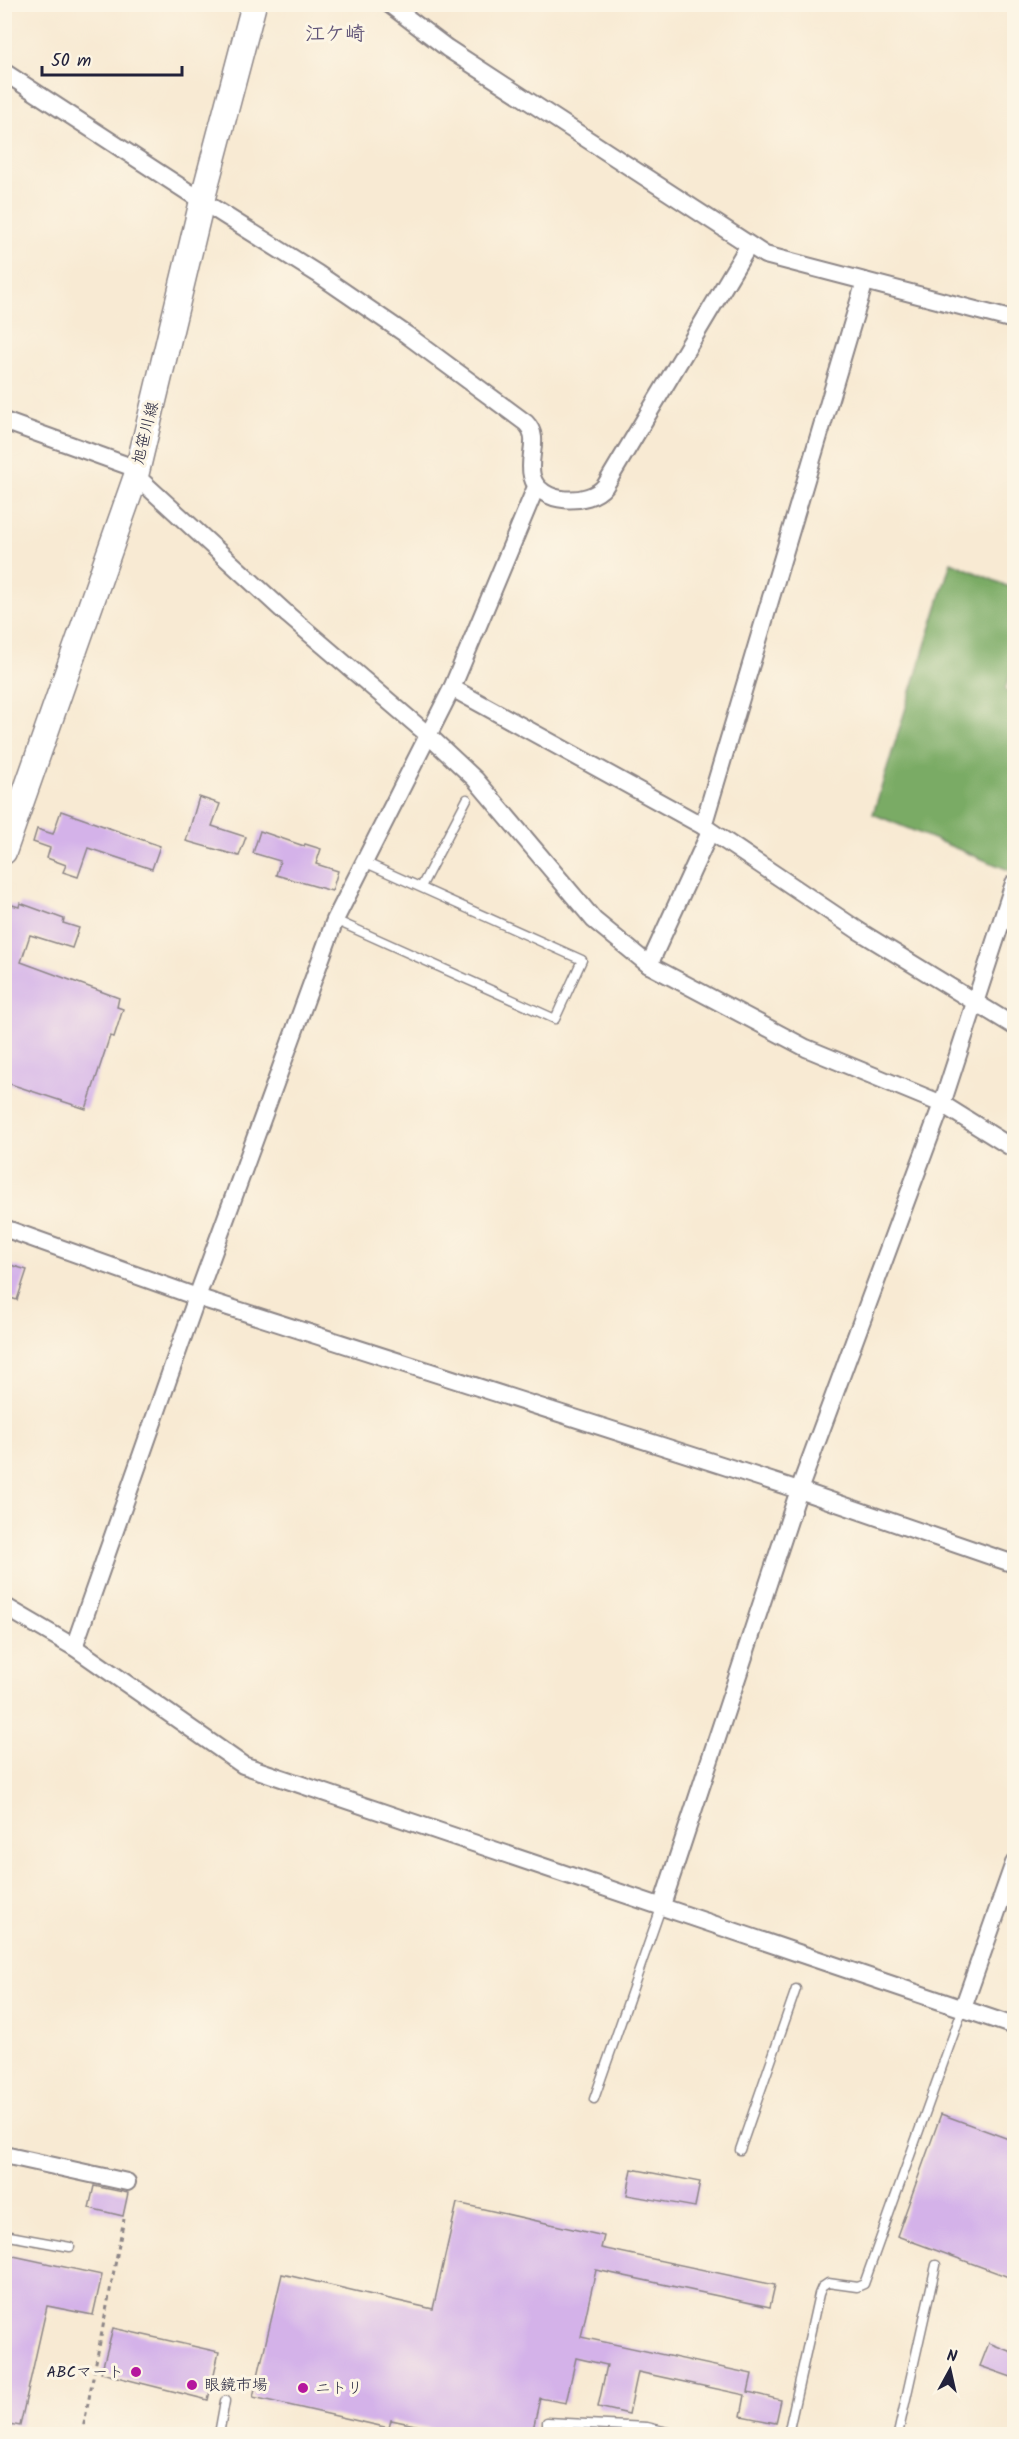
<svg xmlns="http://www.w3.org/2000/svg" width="1019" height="2439" viewBox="0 0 1019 2439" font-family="Kalam,'Klee One',sans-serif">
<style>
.forest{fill:#7aab65;stroke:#4e6650;stroke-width:1.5}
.building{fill:#d4b2e9}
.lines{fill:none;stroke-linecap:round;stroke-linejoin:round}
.lane-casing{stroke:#8d8687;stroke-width:11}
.street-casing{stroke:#8d8687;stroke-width:20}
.secondary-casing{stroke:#8d8687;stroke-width:27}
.path{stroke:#8d8687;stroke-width:3;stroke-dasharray:4.5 4.5;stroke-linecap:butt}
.lane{stroke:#fff;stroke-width:8}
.street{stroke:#fff;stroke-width:16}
.secondary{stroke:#fff;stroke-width:24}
.poi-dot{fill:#b5179e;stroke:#fcf5e5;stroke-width:2}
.labels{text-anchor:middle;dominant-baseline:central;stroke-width:6;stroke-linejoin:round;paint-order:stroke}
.street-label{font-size:16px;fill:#22223b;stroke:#fcf5e5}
.poi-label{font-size:16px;fill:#22223b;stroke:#fcf5e5;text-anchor:start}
.quarter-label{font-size:20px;font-weight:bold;fill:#605478;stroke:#fcf5e5}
</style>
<rect width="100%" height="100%" fill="#fcf5e5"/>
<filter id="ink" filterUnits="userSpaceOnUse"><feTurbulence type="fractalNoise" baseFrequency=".0167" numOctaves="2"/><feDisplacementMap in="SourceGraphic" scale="12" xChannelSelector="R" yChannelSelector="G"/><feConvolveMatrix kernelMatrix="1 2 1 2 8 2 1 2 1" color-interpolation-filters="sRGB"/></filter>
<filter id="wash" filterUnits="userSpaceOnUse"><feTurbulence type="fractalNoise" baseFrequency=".008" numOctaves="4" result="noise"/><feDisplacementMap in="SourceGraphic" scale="24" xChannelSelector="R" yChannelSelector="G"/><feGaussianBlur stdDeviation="1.35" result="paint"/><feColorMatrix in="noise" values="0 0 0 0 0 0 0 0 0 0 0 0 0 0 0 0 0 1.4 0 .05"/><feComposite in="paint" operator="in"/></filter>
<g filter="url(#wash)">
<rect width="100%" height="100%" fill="#f8ead3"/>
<polygon class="forest" points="951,562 1014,589 1014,664 1005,690 1014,696 1014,861 1011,871 873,814"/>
<g id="blocks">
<g class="building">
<polygon points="199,797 220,804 212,826 246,837 239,856 186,841"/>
<polygon points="61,811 160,846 152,869 88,848 78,877 63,872 66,865 47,858 50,848 33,842 37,829 53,834"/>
<polygon points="260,831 304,846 305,844 321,849 316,864 338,871 332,891 276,875 280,861 253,853"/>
<polygon points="20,903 64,919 63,923 79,928 72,948 30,935 21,962 119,998 117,1007 123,1009 114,1037 110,1036 86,1109 4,1082 4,918 9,904 19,907"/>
<polygon points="4,1263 27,1270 17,1300 4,1296"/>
<polygon points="941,2114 1014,2141 1014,2279 897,2236"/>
<polygon points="632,2169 700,2182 695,2207 627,2195"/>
<polygon points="94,2186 128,2193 123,2216 89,2208"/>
<polygon points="457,2203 604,2236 601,2248 775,2285 770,2307 596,2270 581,2337 752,2374 748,2392 781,2400 776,2423 741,2416 745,2395 638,2372 629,2414 598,2407 607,2365 576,2358 566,2403 540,2398 532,2434 457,2434 391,2420 389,2428 253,2397 282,2274 433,2309"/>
<polygon points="4,2254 102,2275 93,2315 47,2306 20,2426 4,2423"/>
<polygon points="113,2328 219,2352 208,2400 101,2373"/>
<polygon points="989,2343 1014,2353 1014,2378 980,2366"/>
</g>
</g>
</g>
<g filter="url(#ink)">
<use href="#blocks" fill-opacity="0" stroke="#8d8687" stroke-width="1.5"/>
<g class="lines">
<g class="lane-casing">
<g id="lane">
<polyline points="421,887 467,799"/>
<polyline points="335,920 555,1019 582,960 364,862"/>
<polyline points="594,2099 662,1905"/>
<polyline points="740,2150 796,1989"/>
<polyline points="4,2235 70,2247"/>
<polyline points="219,2434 225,2401"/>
<polyline points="547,2434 547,2422 647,2427 676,2434"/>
<polyline points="788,2434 819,2294 822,2287 828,2283 857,2287 864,2284 963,2008"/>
<polyline points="898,2434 936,2265"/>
</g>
</g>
<g class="street-casing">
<g id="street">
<polyline points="389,4 447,48 765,255 1014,320"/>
<path d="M4 72 202 201 318 274 407 335 526 423C541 438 527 457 532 476 539 505 589 506 605 486L749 245"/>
<polyline points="4,421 137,469"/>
<polyline points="136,476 288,615 427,734 475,779 594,920 649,965 806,1048 942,1104 1014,1149"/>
<polyline points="452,688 703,826 859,931 1014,1026"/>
<polyline points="703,826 865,281"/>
<polyline points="649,965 710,832"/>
<polyline points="4,1228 197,1297 799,1490 1014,1564"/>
<polyline points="4,1606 74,1647 243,1765 1014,2026"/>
<polyline points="74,1647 197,1297 335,920 452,688 536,487"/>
<polyline points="662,1905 799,1490 942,1104 1014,883"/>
<polyline points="963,2008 1014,1863"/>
<polyline points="4,2155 127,2182"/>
</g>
</g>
<g class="secondary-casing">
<polyline id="secondary" points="4,852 136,476 202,201 254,4"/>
</g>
<polyline class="path" points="82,2434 124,2219"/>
<use href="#lane" class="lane"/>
<use href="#street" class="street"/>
<use href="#secondary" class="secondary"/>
</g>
</g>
<g class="poi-dot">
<circle cx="136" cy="2372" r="6"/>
<circle cx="192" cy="2385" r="6"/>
<circle cx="303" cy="2388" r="6"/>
</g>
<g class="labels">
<g class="street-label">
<text transform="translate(146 433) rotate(-76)">旭笹川線</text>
</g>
<g class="poi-label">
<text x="124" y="2372" text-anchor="end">ABCマート</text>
<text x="204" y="2385">眼鏡市場</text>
<text x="315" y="2388">ニトリ</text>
</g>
<g class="quarter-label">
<text x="335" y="35">江ケ崎</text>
</g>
</g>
<rect width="1019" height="2439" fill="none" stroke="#fcf5e5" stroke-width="24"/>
<g transform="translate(950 2370) rotate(8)" stroke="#fcf5e5" stroke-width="4.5" paint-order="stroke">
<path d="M0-4.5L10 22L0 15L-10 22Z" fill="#22223b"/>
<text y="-9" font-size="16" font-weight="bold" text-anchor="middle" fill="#22223b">N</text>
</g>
<path d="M42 66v9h140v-9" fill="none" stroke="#22223b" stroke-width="3"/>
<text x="51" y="66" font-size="18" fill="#22223b" stroke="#fcf5e5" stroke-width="4.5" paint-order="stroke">50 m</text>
</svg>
